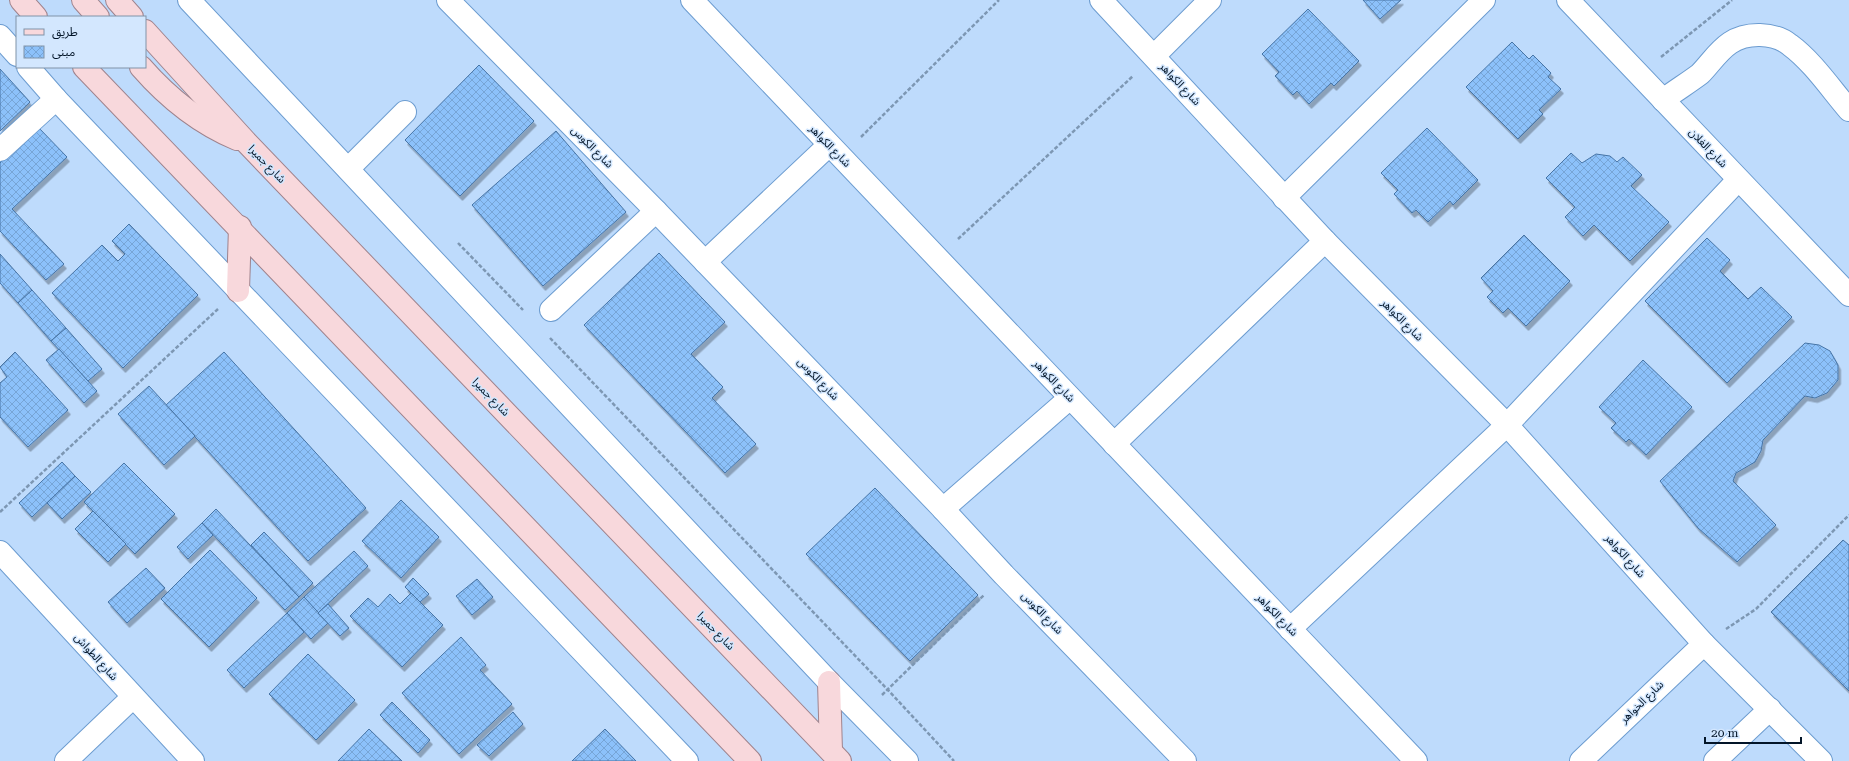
<svg xmlns="http://www.w3.org/2000/svg" width="1849" height="761" viewBox="0 0 1849 761" font-family="'Roboto Serif','Noto Sans Arabic',serif">
<style>
.building{fill:url(#building-cross-hatch);stroke:#4674a6;filter:url(#shadow)}
.lines{fill:none;stroke-linecap:round;stroke-linejoin:round}
.minor-casing{stroke:#6c9cd0;stroke-width:24}
.major-casing{stroke:#9f838d;stroke-width:24}
.path{stroke:#7d97b3;stroke-width:2.5;stroke-dasharray:4 2;stroke-linecap:butt}
.minor{stroke:#fff;stroke-width:22}
.major{stroke:#f8d8dc;stroke-width:22}
.labels{text-anchor:middle;dominant-baseline:central;stroke-width:3;stroke-linejoin:round;paint-order:stroke}
.street-label{font-size:11px;fill:#031528;stroke:#d3e7fe}
</style>
<defs>
<pattern id="building-cross-hatch" width="8" height="8" patternUnits="userSpaceOnUse"><rect width="8" height="8" fill="#8cc1fa"/><path d="M0 0l8 8M0 8l8-8" fill="none" stroke="#77a5d6"/></pattern>
<filter id="shadow"><feDropShadow dx="2.5" dy="4.5" stdDeviation="0" flood-color="#0004"/></filter>
</defs>
<rect width="100%" height="100%" fill="#bedbfc"/>
<g class="building">
<polygon points="1363,0 1401,0 1380,19"/>
<polygon points="1308,9 1359,61 1334,86 1331,83 1309,104 1297,91 1293,95 1275,76 1279,72 1262,54"/>
<polygon points="1512,42 1529,59 1533,55 1551,73 1548,77 1561,89 1539,110 1543,114 1518,139 1466,87"/>
<polygon points="479,65 534,121 460,196 405,140"/>
<polygon points="0,69 30,102 0,131"/>
<polygon points="38,127 67,157 12,209 64,264 46,280 0,231 0,163"/>
<polygon points="1427,128 1478,180 1453,205 1450,201 1428,222 1416,210 1412,213 1394,194 1398,190 1381,173"/>
<polygon points="556,131 626,212 543,286 472,205"/>
<polygon points="1571,153 1582,163 1596,154 1610,156 1617,162 1623,157 1642,175 1631,186 1669,222 1630,261 1594,225 1583,236 1565,217 1575,207 1546,178"/>
<polygon points="129,224 198,295 123,368 52,293 102,245 118,261 125,254 112,241"/>
<polygon points="1524,235 1570,281 1526,326 1508,308 1503,313 1487,297 1493,291 1481,278"/>
<polygon points="1707,238 1730,260 1720,271 1748,299 1761,287 1792,317 1727,383 1645,301"/>
<polygon points="659,253 725,322 691,354 723,387 712,398 756,444 725,473 584,325"/>
<polygon points="0,254 32,290 18,303 0,283"/>
<polygon points="32,290 66,328 51,341 18,303"/>
<polygon points="66,328 102,369 88,381 51,341"/>
<polygon points="1805,343 1819,345 1830,351 1838,365 1838,380 1827,393 1815,398 1805,396 1763,440 1761,451 1755,462 1736,473 1733,481 1776,525 1737,562 1698,528 1660,481"/>
<polygon points="59,349 97,391 84,403 46,360"/>
<polygon points="15,352 68,410 28,447 0,417 0,383 7,377 0,367"/>
<polygon points="224,352 366,508 308,561 166,405"/>
<polygon points="1643,360 1692,407 1646,455 1629,439 1626,442 1611,428 1616,423 1599,407"/>
<polygon points="149,386 195,436 164,465 118,414"/>
<polygon points="62,462 75,476 32,517 19,503"/>
<polygon points="124,463 175,514 135,554 84,502"/>
<polygon points="75,476 91,492 62,519 47,503"/>
<polygon points="875,488 978,595 910,661 806,554"/>
<polygon points="401,500 439,537 401,578 362,541"/>
<polygon points="216,509 299,597 285,610 202,523"/>
<polygon points="93,511 126,544 108,562 75,529"/>
<polygon points="202,523 213,535 188,559 177,547"/>
<polygon points="264,532 313,583 299,597 251,545"/>
<polygon points="1843,540 1849,545 1849,691 1771,612"/>
<polygon points="210,550 257,598 209,647 161,599"/>
<polygon points="354,551 368,566 318,613 304,597"/>
<polygon points="146,568 165,588 127,623 108,602"/>
<polygon points="413,578 429,594 420,602 405,587"/>
<polygon points="477,579 493,597 472,615 456,596"/>
<polygon points="411,593 443,625 402,667 350,616 368,598 378,607 390,594 400,604"/>
<polygon points="304,597 328,623 311,639 287,613"/>
<polygon points="328,604 349,628 340,636 318,613"/>
<polygon points="287,613 304,632 244,688 227,670"/>
<polygon points="461,637 486,665 480,670 512,704 459,754 402,693"/>
<polygon points="308,654 355,700 316,740 269,694"/>
<polygon points="392,702 430,740 418,753 380,715"/>
<polygon points="513,712 523,724 489,756 477,745"/>
<polygon points="369,729 402,761 338,761"/>
<polygon points="605,729 636,761 572,761"/>
</g>
<g class="lines">
<g class="minor-casing">
<g id="minor">
<polyline points="189,0 829,682 907,761"/>
<polyline points="448,0 656,211 943,509 1004,575 1185,761"/>
<polyline points="692,0 1416,761"/>
<polyline points="1101,0 1325,241 1507,425 1704,644 1821,761"/>
<polyline points="1568,0 1849,295"/>
<polyline points="0,36 17,55"/>
<polyline points="1154,56 1210,0"/>
<polyline points="28,67 56,99 687,761"/>
<path d="M1663 100C1675 91 1688 83 1700 74 1710 64 1718 51 1730 43 1746 32 1774 32 1790 45 1812 61 1831 89 1849 110"/>
<polyline points="0,150 56,99"/>
<polyline points="348,169 405,112"/>
<polyline points="1284,198 1484,0"/>
<polyline points="705,262 829,145"/>
<polyline points="551,310 656,211"/>
<polyline points="1114,444 1325,241"/>
<polyline points="943,509 1070,398"/>
<polyline points="0,552 193,761"/>
<polyline points="1290,629 1507,425 1738,180"/>
<polyline points="66,761 133,697"/>
<polyline points="1581,761 1704,644"/>
<polyline points="1715,761 1770,709"/>
</g>
</g>
<g class="major-casing">
<g id="major">
<polyline points="21,0 36,17"/>
<polyline points="83,0 98,17"/>
<polyline points="117,0 132,17"/>
<polyline points="145,31 246,142 840,761"/>
<polyline points="84,67 750,761"/>
<path d="M141 67C168 98 199 123 237 139"/>
<polyline points="238,291 240,227"/>
<polyline points="829,682 831,751"/>
</g>
</g>
<g class="path">
<polyline points="1661,57 1732,0"/>
<polyline points="861,137 999,0"/>
<polyline points="958,239 1133,76"/>
<polyline points="458,243 523,310"/>
<polyline points="550,338 888,690 954,761"/>
<polyline points="0,512 218,309"/>
<polyline points="1726,629 1756,609 1849,515"/>
<polyline points="882,695 984,595"/>
</g>
<use href="#minor" class="minor"/>
<use href="#major" class="major"/>
</g>
<g class="labels">
<g class="street-label">
<text transform="translate(1180 84) rotate(47)">شارع الكواهر</text>
<text transform="translate(830 146) rotate(46)">شارع الكواهر</text>
<text transform="translate(592 147) rotate(45)">شارع الكوس</text>
<text transform="translate(1708 148) rotate(46)">شارع الغلان</text>
<text transform="translate(267 164) rotate(46)">شارع جميرا</text>
<text transform="translate(1402 320) rotate(45)">شارع الكواهر</text>
<text transform="translate(818 379) rotate(46)">شارع الكوس</text>
<text transform="translate(1054 381) rotate(46)">شارع الكواهر</text>
<text transform="translate(491 397) rotate(46)">شارع جميرا</text>
<text transform="translate(1625 556) rotate(48)">شارع الكواهر</text>
<text transform="translate(1042 613) rotate(46)">شارع الكوس</text>
<text transform="translate(1277 615) rotate(46)">شارع الكواهر</text>
<text transform="translate(716 631) rotate(46)">شارع جميرا</text>
<text transform="translate(96 657) rotate(48)">شارع الطواش</text>
<text transform="translate(1642 702) rotate(-44)">شارع الخواهر</text>
</g>
</g>
<rect x="16" y="16" width="130" height="52" fill="#d3e7fe" stroke="#8093a8"/>
<rect x="24" y="29" width="20" height="6" fill="#f8d8dc" stroke="#8093a8"/>
<text x="52" y="36" font-size="12" fill="#031528">طريق</text>
<rect x="24" y="46" width="20" height="12" fill="url(#building-cross-hatch)" stroke="#8093a8"/>
<text x="52" y="56" font-size="12" fill="#031528">مبنى</text>
<path d="M1705 737v6h96v-6" fill="none" stroke="#031528" stroke-width="2"/>
<text x="1711" y="737" font-size="12" fill="#031528" stroke="#d3e7fe" stroke-width="3" paint-order="stroke">20 m</text>
</svg>
